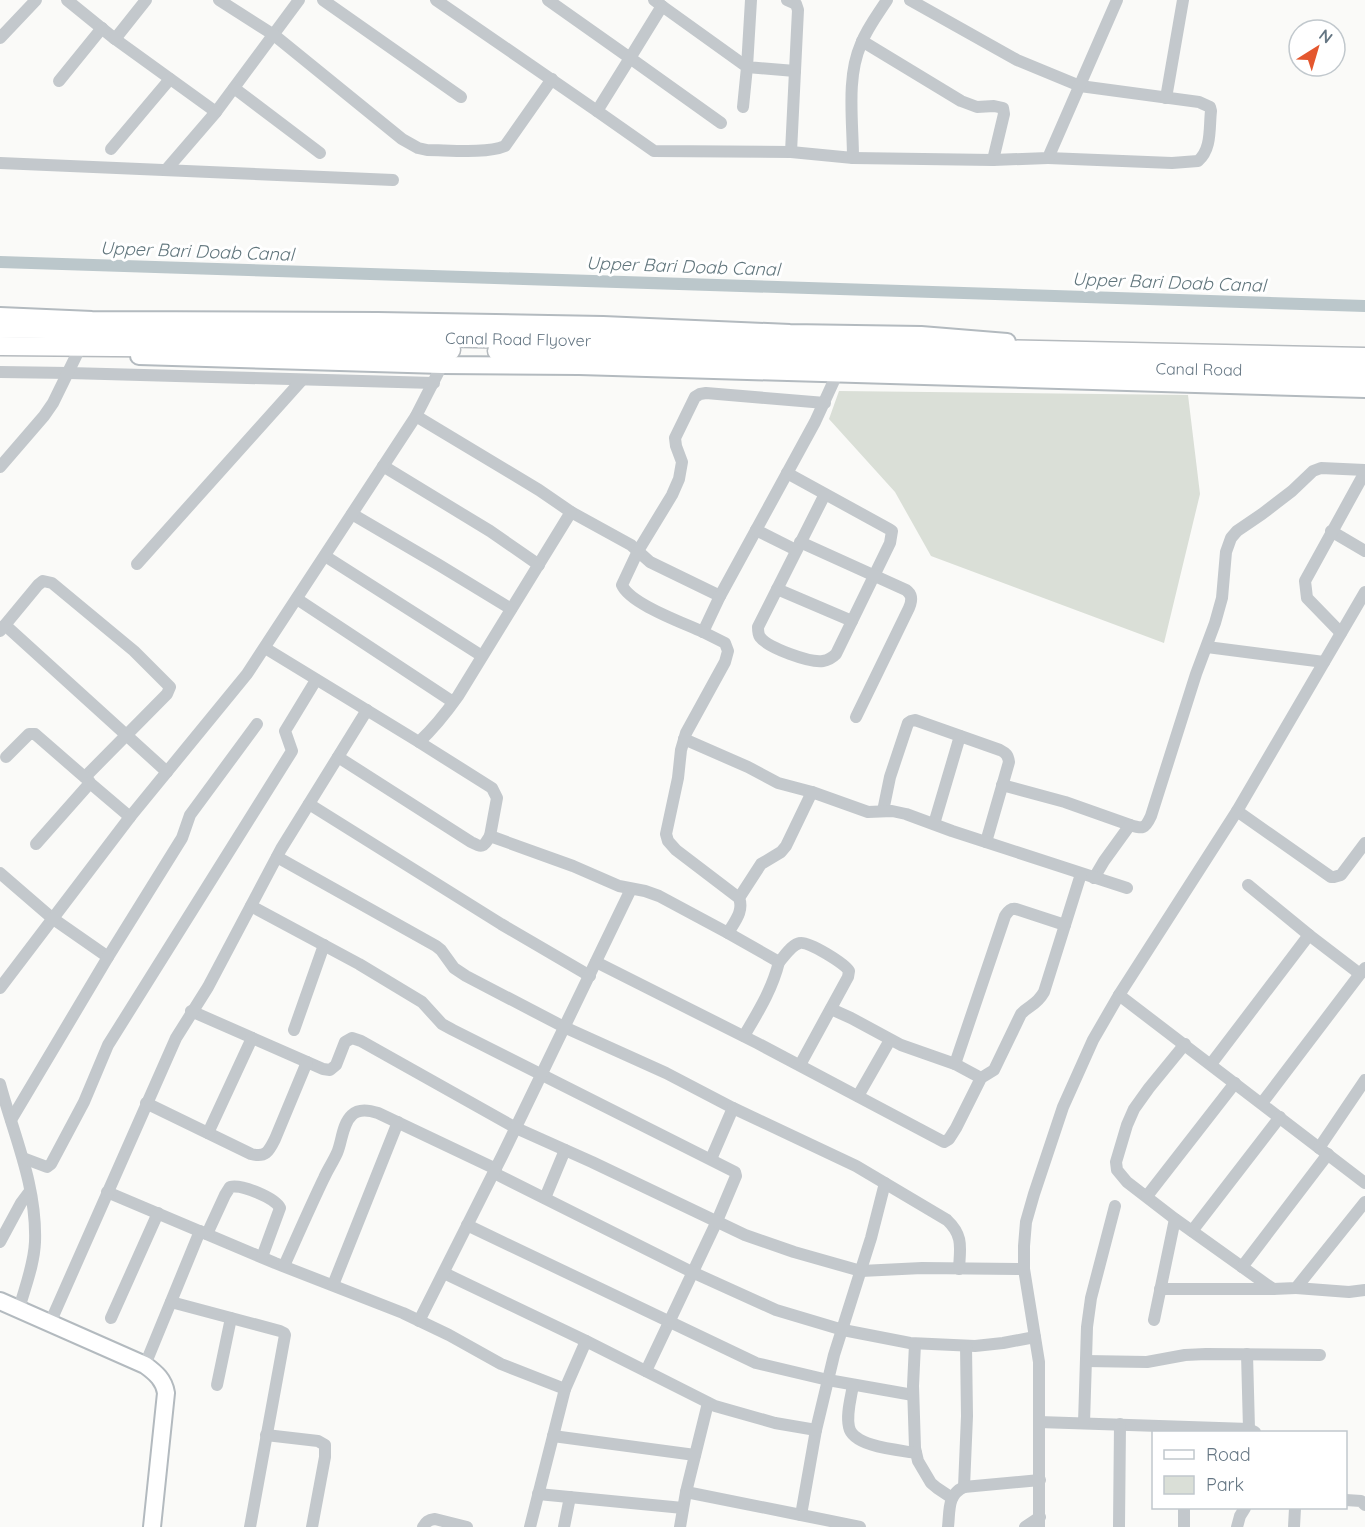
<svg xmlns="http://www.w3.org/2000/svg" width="1365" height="1527" viewBox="0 0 1365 1527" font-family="Quicksand,sans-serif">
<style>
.green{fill:#dadfd7}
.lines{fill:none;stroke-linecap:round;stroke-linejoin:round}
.canal{stroke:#bbc7cb;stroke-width:12}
.secondary-casing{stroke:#b3babf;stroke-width:20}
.primary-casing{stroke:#b5babe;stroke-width:21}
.street{stroke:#c3c8cc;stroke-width:12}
.secondary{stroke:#fff;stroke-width:16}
.primary{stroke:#fff;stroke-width:18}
.labels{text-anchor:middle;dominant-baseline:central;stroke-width:6;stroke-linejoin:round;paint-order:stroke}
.street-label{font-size:16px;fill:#657683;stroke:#fff}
.water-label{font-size:18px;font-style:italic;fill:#60757c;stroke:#fff}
</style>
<rect width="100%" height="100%" fill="#fafaf8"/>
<polygon class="green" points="839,391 1188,395 1200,494 1164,643 931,556 895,492 829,419"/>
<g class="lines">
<polyline class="canal" points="0,262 1365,306"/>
<g class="secondary-casing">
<g id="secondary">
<polyline points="0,316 92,320 378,321 603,325 790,333 921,335 1007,342"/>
<polyline points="139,356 442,365 579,366 1365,389"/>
<path d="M0 1301 145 1365C156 1373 164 1380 166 1393L152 1527"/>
</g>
</g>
<g class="primary-casing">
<g id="primary">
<polyline points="0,328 1365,357"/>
<polyline points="0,346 451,350"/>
<polyline points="497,351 1365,373"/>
</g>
</g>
<g class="street">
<polyline points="67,0 115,39 216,112 299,0"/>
<path d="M219 0 274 35 402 139 418 148 427 150C448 150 486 154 505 146L552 79"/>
<polyline points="323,0 461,97"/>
<polyline points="436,0 597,111 630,58 548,0"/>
<polyline points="654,0 662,6 630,58 721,123"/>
<polyline points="751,0 747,67 795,71"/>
<polyline points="787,0 796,4 798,10 791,152"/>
<path d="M910 0 1017 60 1080 86 1199 102 1210 107 1211 111C1209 128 1212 149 1198 161L1172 163 1048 158"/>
<polyline points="662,6 747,67 743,107"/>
<polyline points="0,38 36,0"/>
<polyline points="115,39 146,0"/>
<polyline points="862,41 961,101 977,107 994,106 1003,108 1004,114 993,160"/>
<polyline points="59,81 102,28"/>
<polyline points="234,88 320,153"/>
<polyline points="1166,98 1183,0"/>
<path d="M597 111 654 151 791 152 853 158C853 122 846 78 861 44 867 28 878 14 887 0"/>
<polyline points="111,149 170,79"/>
<polyline points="853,158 993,160 1048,158 1117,0"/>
<polyline points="0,163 393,180"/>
<polyline points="166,170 216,112"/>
<polyline points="0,372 69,373 434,383"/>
<polyline points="383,466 490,531 539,565"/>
<polyline points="0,467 44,416 53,403 77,354"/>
<path d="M787 473 889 529 892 531 890 543 836 654C832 658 829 660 823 661 810 663 768 648 760 637 758 634 758 631 758 627L825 494"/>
<polyline points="571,512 631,545 650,562 720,596 815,422 837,374"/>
<polyline points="352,514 439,565 511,609"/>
<polyline points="756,530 796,550"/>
<polyline points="1331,531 1365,551"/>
<path d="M800 542 906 590C913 595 912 601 909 608L856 717"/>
<polyline points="325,556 482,656"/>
<polyline points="137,564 302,380"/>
<polyline points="777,589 852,621"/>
<path d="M720 596 703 632C684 623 630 604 622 585L638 551 672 495 679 479 682 462 676 446 675 438 695 397 700 394 706 393 825 403"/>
<polyline points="297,599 453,702"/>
<polyline points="5,625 167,772"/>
<polyline points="0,631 38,585 43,581 52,583 134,651 170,687 167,694 85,777"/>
<polyline points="1341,633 1307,598 1305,581 1365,472"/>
<polyline points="1207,647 1324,662"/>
<path d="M265 648 419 742C434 728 446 713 458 696L571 512 539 490 416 416"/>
<polyline points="684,739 748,767 778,783 812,792"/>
<path d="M419 742 492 788 497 798 490 836 573 866 619 886 645 891 659 896 728 933C735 921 744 911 739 898L676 850 668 841 666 834 678 778 681 750 686 733 725 662 728 651 725 643 703 632"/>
<polyline points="6,757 29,734 35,734 89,781"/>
<path d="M338 757 471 842C483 848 483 847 490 836"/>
<polyline points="1002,785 1065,802 1130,825"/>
<polyline points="309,804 501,924 590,976"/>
<path d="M883 811 890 777 908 723 911 721 915 720 1000 750C1006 753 1008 755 1009 762L986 842"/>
<polyline points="1237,811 1331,877 1334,877 1341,875 1365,843"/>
<polyline points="934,824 960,736"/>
<polyline points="36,844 90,783 130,817"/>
<polyline points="277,857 436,946 441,950 454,968 466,976 564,1027 666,1073 733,1108 711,1159"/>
<polyline points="0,873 52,918 108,957"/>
<path d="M1094 878 1104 861 1130 825C1143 829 1145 829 1151 816L1196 674 1215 623 1222 598 1226 552 1231 538 1237 531 1262 514 1292 491 1313 471 1321 468 1365 470"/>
<polyline points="1248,885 1309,935"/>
<polyline points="739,898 761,864 781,852 786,846 812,792 868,812 892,811 906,814 952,831 1127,888"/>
<polyline points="251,906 359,964 422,1002 442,1024 453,1030 735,1172 736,1176 717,1221 646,1371"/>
<path d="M728 933 779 962C772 990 758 1012 744 1036"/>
<path d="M596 962 757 1043 944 1142 949 1139 956 1128 981 1078 994 1070 1021 1014C1030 1004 1036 1006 1044 992L1081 874"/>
<path d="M779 962C784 957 792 944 800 943 809 941 845 964 849 971L848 977 800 1065"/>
<polyline points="0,988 130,817 247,674 416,416 442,365"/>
<polyline points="1119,995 1365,1183"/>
<polyline points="831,1009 851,1018 901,1045 955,1064 981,1078"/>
<polyline points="191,1011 323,1069 330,1070 336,1065 345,1042 352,1038 361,1041 516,1128 592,1162 745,1235 794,1252 861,1271 922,1268 1024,1269"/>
<polyline points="294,1030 324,945"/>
<polyline points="1185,1044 1149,1088 1134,1109 1127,1125 1116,1162 1117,1170 1127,1182 1175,1219 1273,1289 1296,1288 1365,1202"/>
<path d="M955 1064 1005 916C1008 912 1010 908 1016 909L1065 925"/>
<polyline points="1211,1064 1309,935 1360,974 1365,968"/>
<path d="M0 1084C14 1136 37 1186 35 1242 34 1265 25 1287 19 1309"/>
<polyline points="858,1096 890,1040"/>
<path d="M146 1103 251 1154C266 1158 269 1151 275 1139L307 1062"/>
<polyline points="1262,1103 1360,974"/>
<path d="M733 1108 856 1166 947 1220C964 1236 960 1248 959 1269"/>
<polyline points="11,1120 108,957 182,838 190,815 257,724"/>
<polyline points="208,1133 252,1038"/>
<polyline points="1319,1148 1365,1080"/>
<polyline points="23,1158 47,1167 51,1164 84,1102 108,1045 292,751 285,731 316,680"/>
<polyline points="494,1173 692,1272 776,1310 843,1330 910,1343 975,1346 1003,1343 1035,1337"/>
<polyline points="107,1192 275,1263 403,1313 449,1335 501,1364 565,1389"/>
<polyline points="1147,1196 1235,1083"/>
<polyline points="545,1198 565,1150"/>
<polyline points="467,1225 756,1363 828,1380 913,1395"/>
<polyline points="1192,1231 1280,1117"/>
<path d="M207 1234 225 1195 230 1187C242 1184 275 1198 280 1208L262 1257"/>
<polyline points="0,1242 21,1203 30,1191"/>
<path d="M284 1266C297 1237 310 1207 324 1178 328 1169 333 1162 337 1153 342 1142 342 1124 352 1115 359 1108 369 1110 378 1113L496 1169"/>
<polyline points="1242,1267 1328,1154"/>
<polyline points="444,1273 586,1341 715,1406 775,1423 816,1430 801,1515 860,1527"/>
<polyline points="333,1285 398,1122"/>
<polyline points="1296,1288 1349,1292 1365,1290"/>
<polyline points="1160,1289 1273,1289"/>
<polyline points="171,1302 280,1331 284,1333 285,1335 250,1527"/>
<polyline points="111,1318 158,1213"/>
<polyline points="1154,1320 1175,1219"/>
<polyline points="419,1321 503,1154 631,889"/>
<polyline points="50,1323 176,1038 208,987 281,849 367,710"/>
<polyline points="915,1344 913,1386 915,1448 918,1461 931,1483 937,1488 952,1498"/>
<polyline points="1247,1354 1249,1429"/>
<polyline points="1086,1361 1147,1362 1185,1355 1206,1354 1320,1355"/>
<polyline points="145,1365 200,1231"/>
<polyline points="217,1385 231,1318"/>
<path d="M853 1385C851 1398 846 1414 849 1427 853 1447 899 1450 916 1453"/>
<polyline points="1039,1422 1249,1429 1255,1432"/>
<polyline points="1084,1423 1087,1327 1091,1298 1115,1206"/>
<polyline points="816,1430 834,1355 871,1238 885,1183"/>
<polyline points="266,1435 318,1441 325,1445 325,1457 312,1527"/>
<polyline points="553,1436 695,1455"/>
<polyline points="964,1487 967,1416 966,1346"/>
<polyline points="686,1492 801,1515"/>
<polyline points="538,1494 683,1508"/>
<polyline points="1346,1500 1361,1501 1365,1505"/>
<polyline points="1184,1508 1184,1527"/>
<path d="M423 1527C426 1522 428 1520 435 1519L467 1527"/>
<polyline points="530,1527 565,1389 586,1341"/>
<polyline points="564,1527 570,1497"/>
<polyline points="680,1527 686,1492 708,1403"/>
<path d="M948 1527C950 1510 947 1495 964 1487L1040 1480"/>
<polyline points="1025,1527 1040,1517"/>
<polyline points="1039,1527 1039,1362 1024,1269 1024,1246 1026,1222 1034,1194 1063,1107 1093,1040 1119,995 1237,811 1365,592"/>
<polyline points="1119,1527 1120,1424"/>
<polyline points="1237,1527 1240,1516 1245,1508"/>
<polyline points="1294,1527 1295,1508"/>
</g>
<use href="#secondary" class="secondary"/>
<use href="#primary" class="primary"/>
</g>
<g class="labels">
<g class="street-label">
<text transform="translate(518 339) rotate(1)">Canal Road Flyover</text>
<text transform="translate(1199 369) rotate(1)">Canal Road</text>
</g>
<g class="water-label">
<text transform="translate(197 251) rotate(2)">Upper Bari Doab Canal</text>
<text transform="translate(683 266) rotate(2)">Upper Bari Doab Canal</text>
<text transform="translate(1169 282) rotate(2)">Upper Bari Doab Canal</text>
</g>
</g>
<rect x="1152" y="1431" width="195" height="78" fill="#ffffff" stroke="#c1c8cd" stroke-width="1.5"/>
<rect x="1164" y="1450" width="30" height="9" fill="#ffffff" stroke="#c1c8cd" stroke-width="1.5"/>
<text x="1206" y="1461" font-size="18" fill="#657683">Road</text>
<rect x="1164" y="1476" width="30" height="18" fill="#dadfd7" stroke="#c1c8cd" stroke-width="1.5"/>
<text x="1206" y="1491" font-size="18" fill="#657683">Park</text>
<g transform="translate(1317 48) rotate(37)"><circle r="28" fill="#ffffff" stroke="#c1c8cd" stroke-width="1.5"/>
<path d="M0-4.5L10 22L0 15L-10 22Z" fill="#e4572e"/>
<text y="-9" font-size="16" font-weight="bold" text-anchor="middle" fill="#657683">N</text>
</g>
</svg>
